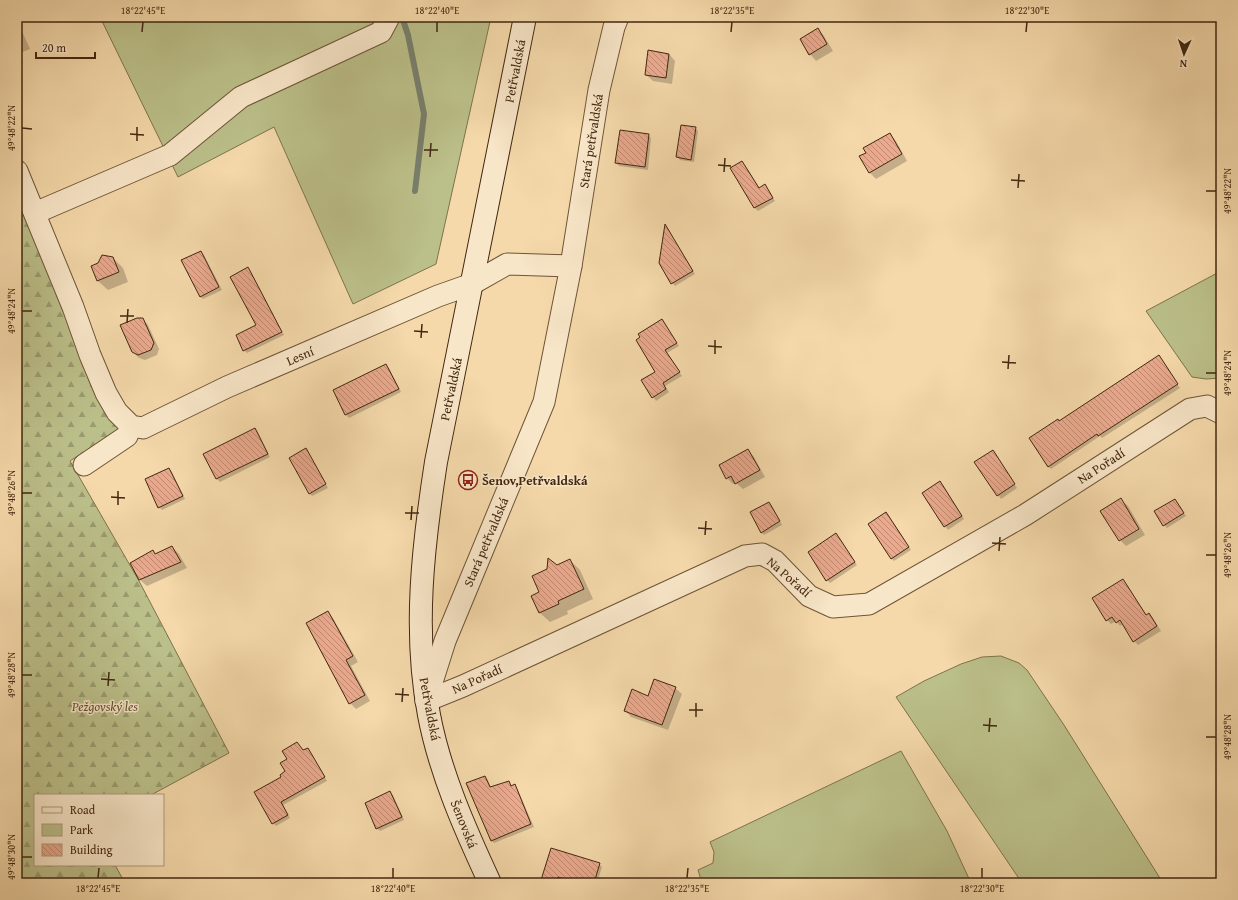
<svg xmlns="http://www.w3.org/2000/svg" width="1238" height="900" viewBox="0 0 1238 900" font-family="'Gentium Book Plus',serif">
<style>
.green{fill:#bbbf89;stroke:#7e734c}
.forest{fill:url(#forest-firs);stroke:#7e734c}
.shadow{fill:#0003}
.lines{fill:none;stroke-linecap:round;stroke-linejoin:round}
.stream{stroke:#787f6c;stroke-width:6}
.building{fill:url(#building-back-hatch);stroke:#422710}
.minor-casing{stroke:#6f5436;stroke-width:23}
.secondary-casing{stroke:#422710;stroke-width:24}
.minor{stroke:#f8e6c8;stroke-width:21}
.secondary{stroke:#f8e6c8;stroke-width:22}
.ticks{fill:none;stroke:#422710;stroke-width:1.5}
.labels{text-anchor:middle;dominant-baseline:central;stroke-width:3;stroke-linejoin:round;paint-order:stroke}
.street-label{font-size:13px;fill:#422710;stroke:#f8e6c8}
.poi-label{font-size:13px;font-weight:bold;fill:#422710;stroke:#f8e6c8;text-anchor:start}
.park-label{font-size:13px;font-style:italic;fill:#604d2e;stroke:#f8e6c8}
.neatline{fill:none;stroke:#422710;stroke-width:1.5}
.ticks-label{font-size:10px;text-anchor:middle;fill:#422710}
</style>
<defs>
<pattern id="forest-firs" width="22" height="20" patternUnits="userSpaceOnUse"><rect width="22" height="20" fill="#bbbf89"/><path d="M5 1l3.5 6h-7zM16 11l3.5 6h-7z" fill="#9a9b6f"/></pattern>
<pattern id="building-back-hatch" width="6" height="6" patternUnits="userSpaceOnUse"><rect width="6" height="6" fill="#eba98d"/><path d="M-1 5l2 2M0 0l6 6M5-1l2 2" fill="none" stroke="#c08a72"/></pattern>
</defs>
<rect width="100%" height="100%" fill="#f5d9aa"/>
<filter id="stains"><feTurbulence type="fractalNoise" baseFrequency=".005" numOctaves="4"/><feColorMatrix values="0 0 0 0 .2 0 0 0 0 .09 0 0 0 0 .02 0 0 0 .5 -.17"/></filter>
<radialGradient id="worn" r=".72"><stop offset=".6" stop-color="#630" stop-opacity="0"/><stop offset="1" stop-color="#630" stop-opacity=".3"/></radialGradient>
<g class="green">
<polygon points="100,17 491,17 436,264 353,304 274,127 178,177"/>
<polygon points="1221,271 1221,378 1206,379 1192,377 1146,311"/>
<polygon points="1001,656 1019,663 1027,670 1064,725 1163,883 1022,883 896,697 924,681 961,664 982,657"/>
<polygon points="901,751 947,831 971,883 702,883 698,870 713,863 714,852 710,842"/>
</g>
<polygon class="forest" points="17,193 119,429 70,461 139,581 229,753 151,795 35,795 35,865 115,865 125,883 17,883"/>
<g class="shadow">
<polygon points="17,20 30,49 20,53 23,63 17,65"/>
<polygon points="818,29 824,36 833,51 816,61 810,54"/>
<polygon points="669,54 675,61 672,84 653,81 646,75"/>
<polygon points="695,128 698,131 694,162 680,160 677,157"/>
<polygon points="890,134 896,141 907,161 876,179 869,172 867,153"/>
<polygon points="648,135 651,138 648,170 619,166 616,163"/>
<polygon points="745,165 760,189 765,185 775,201 758,211 755,208 732,168"/>
<polygon points="666,226 695,274 675,286 672,283 660,263"/>
<polygon points="201,252 204,255 222,290 203,299 200,296"/>
<polygon points="113,258 123,268 128,282 108,290 98,281 92,267"/>
<polygon points="248,269 251,272 284,335 247,353 244,350 257,326"/>
<polygon points="143,319 148,325 159,349 157,355 145,360 139,358 133,352"/>
<polygon points="662,320 679,346 667,353 682,376 665,386 669,392 656,401 642,380 656,372"/>
<polygon points="1159,357 1180,388 1102,438 1100,436 1051,469 1048,466 1059,422"/>
<polygon points="386,365 389,368 401,392 349,418 346,415 334,390"/>
<polygon points="255,429 258,432 270,457 220,482 217,479 204,454"/>
<polygon points="748,450 754,457 765,477 743,489 736,483 733,484 727,478"/>
<polygon points="993,451 1017,488 1001,499 976,462"/>
<polygon points="308,453 328,488 312,496 309,493"/>
<polygon points="169,469 172,472 185,499 162,510 159,507"/>
<polygon points="943,485 964,519 948,530 923,493"/>
<polygon points="1121,500 1128,506 1145,535 1126,546 1120,540"/>
<polygon points="1175,500 1186,516 1167,528 1164,525"/>
<polygon points="769,503 772,506 782,525 764,535 761,532"/>
<polygon points="889,516 911,550 894,561 891,558"/>
<polygon points="836,534 857,565 830,583 827,580"/>
<polygon points="172,547 179,554 187,568 147,586 140,580 131,563 153,552 156,555"/>
<polygon points="570,560 580,570 593,599 567,611 568,614 550,622 540,613 532,597 540,593 556,566"/>
<polygon points="1127,585 1147,616 1149,614 1153,618 1161,631 1138,645 1134,641 1123,624 1120,626 1116,621 1111,624 1107,620 1093,598"/>
<polygon points="328,612 333,618 358,662 351,666 370,701 356,709 350,703"/>
<polygon points="675,688 682,694 668,730 631,717 625,710 649,697"/>
<polygon points="308,749 310,752 327,781 283,805 290,818 276,826 273,823 282,777 303,751"/>
<polygon points="485,777 488,780 491,788 509,782 513,787 514,785 517,788 534,827 494,843 491,840"/>
<polygon points="390,793 393,795 404,820 380,831 377,828"/>
<polygon points="599,864 602,867 597,883 564,883 560,882 560,883 547,883 542,880"/>
</g>
<g class="lines">
<polyline class="stream" points="402,17 408,35 424,114 415,191"/>
</g>
<g class="building">
<polygon points="818,28 827,44 809,55 800,39"/>
<polygon points="648,50 669,54 666,78 645,75"/>
<polygon points="681,125 696,127 691,160 676,157"/>
<polygon points="620,130 649,134 645,167 615,163"/>
<polygon points="890,133 902,154 869,173 859,156 866,153 863,148"/>
<polygon points="742,161 759,188 765,184 773,198 754,208 730,168"/>
<polygon points="665,224 693,271 671,284 659,263"/>
<polygon points="201,251 219,287 200,297 181,260"/>
<polygon points="102,255 113,257 119,272 97,281 91,266 98,263"/>
<polygon points="248,267 282,332 243,351 236,335 256,325 230,277"/>
<polygon points="137,318 143,318 154,343 151,350 138,355 132,352 120,325"/>
<polygon points="662,319 677,343 665,350 680,372 663,383 666,389 652,398 641,380 655,372 636,340 640,337 638,334"/>
<polygon points="1159,355 1178,384 1098,436 1097,434 1048,467 1029,438 1058,419 1059,421"/>
<polygon points="386,364 399,389 345,415 333,390"/>
<polygon points="255,428 268,454 216,479 203,454"/>
<polygon points="306,448 326,484 309,494 289,458"/>
<polygon points="748,449 760,470 735,484 731,476 726,479 719,465"/>
<polygon points="993,450 1015,484 997,496 974,462"/>
<polygon points="169,468 183,496 158,508 145,479"/>
<polygon points="940,481 962,516 944,527 922,493"/>
<polygon points="1121,498 1139,529 1119,541 1100,511"/>
<polygon points="1175,499 1184,513 1163,526 1154,511"/>
<polygon points="769,502 780,521 761,533 750,512"/>
<polygon points="886,512 909,547 891,559 868,524"/>
<polygon points="836,533 855,562 826,581 808,552"/>
<polygon points="172,546 181,562 139,580 130,563 153,550 155,554"/>
<polygon points="548,558 557,565 570,559 584,589 558,601 559,604 539,613 531,596 539,592 532,576 547,569"/>
<polygon points="1123,579 1146,615 1149,613 1157,626 1133,642 1120,620 1116,623 1112,617 1106,621 1092,598"/>
<polygon points="328,611 353,656 346,660 365,695 349,704 306,623"/>
<polygon points="654,679 676,687 662,725 624,711 632,689 648,696"/>
<polygon points="297,742 303,750 308,748 325,777 281,802 288,815 272,824 254,792 281,777 280,775 285,771 280,763 287,759 282,751"/>
<polygon points="485,776 490,787 509,781 511,786 515,784 531,824 491,841 466,783"/>
<polygon points="390,791 402,817 376,829 365,803"/>
<polygon points="551,848 600,863 594,883 577,883 558,877 556,883 551,883 541,880"/>
</g>
<g class="lines">
<g class="minor-casing">
<g id="minor">
<polyline points="17,171 73,307 90,355 106,393 117,412 131,426 143,428 227,387 438,296 472,284 507,264 571,266"/>
<polyline points="35,213 170,155 241,97 381,32 389,17"/>
<polyline points="84,465 127,436 131,426"/>
<polyline points="426,701 463,686 745,556 762,554 775,561 809,596 833,607 869,604 1025,515 1190,409 1207,406 1221,413"/>
<polyline points="426,701 445,641 544,402 571,266 599,90 614,27 618,17"/>
</g>
</g>
<g class="secondary-casing">
<path id="secondary" d="M490 883C465 829 440 773 429 715 413 631 423 546 436 462L525 17"/>
</g>
<use href="#minor" class="minor"/>
<use href="#secondary" class="secondary"/>
</g>
<path class="ticks" d="M142 32 143 22M437 32V22M731 32 732 22M1026 32 1027 22M22 128 32 129M130 134 144 135M137 141V127M424 150H438M430 157 431 143M718 165 731 166M724 172 725 158M1011 180 1025 181M1018 188 1019 174M1206 191H1216M22 311H32M120 316H134M127 323 128 309M414 331 428 332M421 338 422 324M708 346 722 347M715 354V340M1002 362 1016 363M1008 369 1009 355M1206 373H1216M22 493H32M111 497 125 498M118 505V491M405 513H419M411 520 412 506M698 528 712 529M705 535 706 521M992 543 1006 544M999 551 1000 537M1206 555H1216M22 675H32M101 679 115 680M108 686 109 672M395 694 409 695M402 702 403 688M689 710H703M696 717V703M983 725 997 726M989 732 990 718M1206 737H1216M22 857H32M98 878 99 868M393 878V868M687 878 688 868M982 878V868"/>
<defs>
<g id="bus-ring" transform="scale(1)"><circle r="9.5" fill="#f8e6c8" stroke="#8f2418" stroke-width="1.5"/><path d="M-5-6H5V4H4V6H2V4H-2V6H-4V4H-5ZM-3.5-4V0h7V-4ZM-3.5 1.2v1.5H-2V1.2ZM2 1.2v1.5H3.5V1.2Z" fill="#8f2418"/></g>
</defs>
<g fill-rule="evenodd">
<use href="#bus-ring" x="468" y="480"/>
</g>
<g class="labels">
<g class="street-label">
<text transform="translate(515 71) rotate(-79)">Petřvaldská</text>
<text transform="translate(591 141) rotate(-81)">Stará petřvaldská</text>
<text transform="translate(300 356) rotate(-23)">Lesní</text>
<text transform="translate(451 389) rotate(-78)">Petřvaldská</text>
<text transform="translate(1101 466) rotate(-33)">Na Pořadí</text>
<text transform="translate(486 542) rotate(-67)">Stará petřvaldská</text>
<text transform="translate(789 577) rotate(41)">Na Pořadí</text>
<text transform="translate(477 679) rotate(-24)">Na Pořadí</text>
<text transform="translate(430 709) rotate(79)">Petřvaldská</text>
<text transform="translate(464 824) rotate(68)">Šenovská</text>
</g>
<g class="poi-label">
<text x="482" y="480">Šenov,Petřvaldská</text>
</g>
<g class="park-label">
<text x="105" y="706">Pežgovský les</text>
</g>
</g>
<rect width="1238" height="900" fill="none" stroke="#f5d9aa" stroke-width="44"/>
<rect x="34" y="794" width="130" height="72" fill="#f8e6c8" stroke="#af9a7e"/>
<rect x="42" y="807" width="20" height="6" fill="#f8e6c8" stroke="#af9a7e"/>
<text x="70" y="814" font-size="12" fill="#422710">Road</text>
<rect x="42" y="824" width="20" height="12" fill="#bbbf89" stroke="#af9a7e"/>
<text x="70" y="834" font-size="12" fill="#422710">Park</text>
<rect x="42" y="844" width="20" height="12" fill="url(#building-back-hatch)" stroke="#af9a7e"/>
<text x="70" y="854" font-size="12" fill="#422710">Building</text>
<g transform="translate(1184 54) rotate(183)" stroke="#f8e6c8" stroke-width="3" paint-order="stroke">
<path d="M0-3L7 15L0 10L-7 15Z" fill="#422710"/>
<text y="-6" font-size="11" font-weight="bold" text-anchor="middle" fill="#422710">N</text>
</g>
<path d="M36 52v6h59v-6" fill="none" stroke="#422710" stroke-width="2"/>
<text x="42" y="52" font-size="12" fill="#422710" stroke="#f8e6c8" stroke-width="3" paint-order="stroke">20 m</text>
<rect x="22" y="22" width="1194" height="856" class="neatline"/>
<g class="ticks-label">
<text x="143" y="14">18°22'45"E</text>
<text x="437" y="14">18°22'40"E</text>
<text x="732" y="14">18°22'35"E</text>
<text x="1027" y="14">18°22'30"E</text>
<text transform="translate(11 128) rotate(-90)" y="4">49°48'22"N</text>
<text transform="translate(1227 191) rotate(-90)" y="4">49°48'22"N</text>
<text transform="translate(11 311) rotate(-90)" y="4">49°48'24"N</text>
<text transform="translate(1227 373) rotate(-90)" y="4">49°48'24"N</text>
<text transform="translate(11 493) rotate(-90)" y="4">49°48'26"N</text>
<text transform="translate(1227 555) rotate(-90)" y="4">49°48'26"N</text>
<text transform="translate(11 675) rotate(-90)" y="4">49°48'28"N</text>
<text transform="translate(1227 737) rotate(-90)" y="4">49°48'28"N</text>
<text transform="translate(11 857) rotate(-90)" y="4">49°48'30"N</text>
<text x="98" y="892">18°22'45"E</text>
<text x="393" y="892">18°22'40"E</text>
<text x="687" y="892">18°22'35"E</text>
<text x="982" y="892">18°22'30"E</text>
</g>
<rect width="100%" height="100%" filter="url(#stains)"/>
<rect width="100%" height="100%" fill="url(#worn)"/>
</svg>
